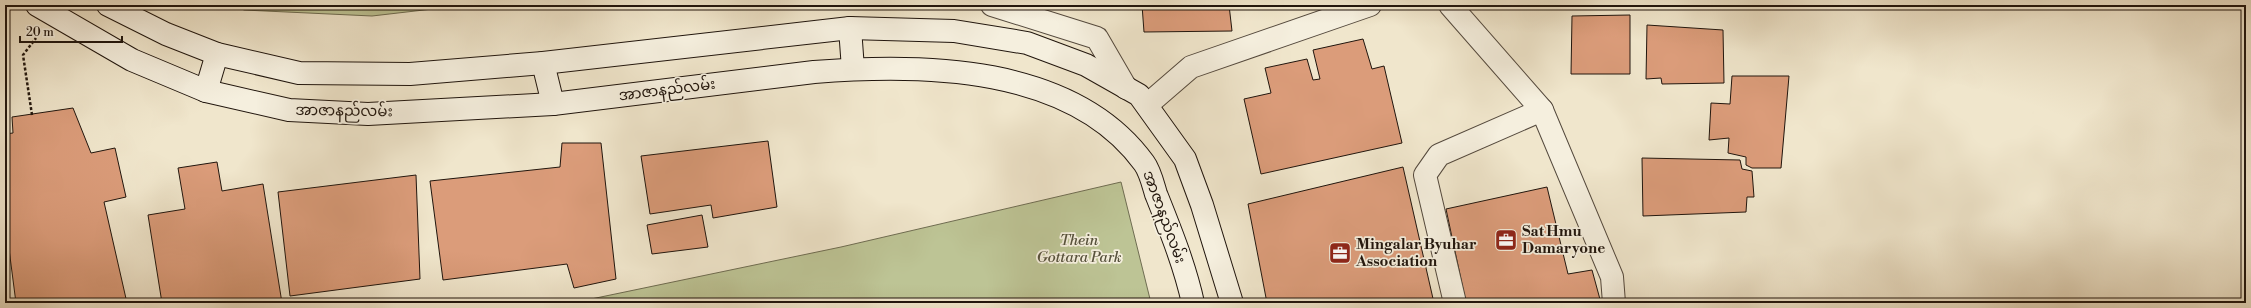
<svg xmlns="http://www.w3.org/2000/svg" width="2251" height="308" viewBox="0 0 2251 308" font-family="'Libre Bodoni','Noto Sans Myanmar',serif">
<style>
.green{fill:#bdc495;stroke:#6e6c51}
.building{fill:#db9c7a;stroke:#20150d}
.lines{fill:none;stroke-linecap:round;stroke-linejoin:round}
.minor-casing{stroke:#54493d;stroke-width:24}
.secondary-casing{stroke:#20150d;stroke-width:24}
.path{stroke:#20150d;stroke-width:2.5;stroke-dasharray:3 2;stroke-linecap:butt}
.minor{stroke:#f5efde;stroke-width:22}
.secondary{stroke:#f5efde;stroke-width:22}
.labels{text-anchor:middle;dominant-baseline:central;stroke-width:3.5;stroke-linejoin:round;paint-order:stroke}
.street-label{font-size:15px;fill:#20150d;stroke:#f5efde}
.poi-label{font-size:15px;font-weight:bold;fill:#20150d;stroke:#f5efde;text-anchor:start}
.park-label{font-size:15px;font-style:italic;fill:#57523d;stroke:#f5efde}
</style>
<rect width="100%" height="100%" fill="#f0e6cc"/>
<filter id="stains"><feTurbulence type="fractalNoise" baseFrequency=".005" numOctaves="4"/><feColorMatrix values="0 0 0 0 .2 0 0 0 0 .09 0 0 0 0 .02 0 0 0 .5 -.17"/></filter>
<radialGradient id="worn" r=".72"><stop offset=".6" stop-color="#630" stop-opacity="0"/><stop offset="1" stop-color="#630" stop-opacity=".3"/></radialGradient>
<g class="green">
<polygon points="234,5 467,5 372,16 244,10"/>
<polygon points="1121,182 1151,303 572,303 841,247"/>
</g>
<g class="building">
<polygon points="1142,5 1229,5 1232,31 1144,32"/>
<polygon points="1630,15 1630,74 1571,74 1572,16"/>
<polygon points="1647,25 1723,30 1724,83 1662,84 1661,78 1646,79"/>
<polygon points="1363,39 1372,69 1384,66 1402,143 1261,174 1244,99 1271,93 1265,68 1307,59 1313,80 1320,79 1313,50"/>
<polygon points="1732,76 1789,76 1781,168 1752,168 1746,165 1746,157 1728,153 1729,138 1709,140 1711,103 1730,104"/>
<polygon points="73,108 91,153 115,148 126,197 104,202 127,303 16,303 5,218 5,134 13,133 12,117"/>
<polygon points="768,141 777,207 713,218 711,205 650,214 641,156"/>
<polygon points="562,143 601,143 616,279 574,288 567,264 443,280 430,181 560,167"/>
<polygon points="1642,158 1740,160 1742,169 1752,171 1754,197 1747,197 1746,212 1643,216"/>
<polygon points="217,162 222,191 263,184 282,303 162,303 148,215 185,209 178,168"/>
<polygon points="1403,167 1434,303 1267,303 1248,204"/>
<polygon points="416,175 420,279 290,296 278,192"/>
<polygon points="1547,187 1568,274 1592,270 1601,303 1466,303 1446,209"/>
<polygon points="702,215 708,247 652,254 647,225"/>
</g>
<g class="lines">
<g class="minor-casing">
<g id="minor">
<polyline points="992,5 1097,38 1126,88"/>
<polyline points="1450,5 1542,110 1612,277 1614,303"/>
<polyline points="1147,105 1191,67 1370,5"/>
<polyline points="1455,303 1425,175 1439,155 1542,110"/>
</g>
</g>
<g class="secondary-casing">
<g id="secondary">
<path d="M37 5 132 60 206 91 289 110 368 114 553 104 814 72C923 63 1073 65 1144 163 1150 171 1153 184 1156 194 1170 229 1185 266 1193 303"/>
<polyline points="108,5 166,34 217,54 299,73 410,74 543,63 850,28 954,31 1027,43 1086,65 1139,95 1185,159 1202,205 1232,303"/>
<polyline points="850,28 853,69"/>
<polyline points="543,63 553,104"/>
<polyline points="206,91 217,54"/>
</g>
</g>
<polyline class="path" points="32,115 23,55 36,38"/>
<use href="#minor" class="minor"/>
<use href="#secondary" class="secondary"/>
</g>
<defs>
<g id="office-square" transform="scale(1.15)"><rect x="-9" y="-9" width="18" height="18" rx="4" fill="#8f2418" stroke="#f5efde"/><path d="M-6-3h4V-5.5h4V-3h4V5H-6ZM-1-4.5V-3h2v-1.5ZM-6 0V1H6V0Z" fill="#fff"/></g>
</defs>
<g fill-rule="evenodd">
<use href="#office-square" x="1506" y="240"/>
<use href="#office-square" x="1340" y="253"/>
</g>
<g class="labels">
<g class="street-label">
<text transform="translate(667 90) rotate(-7)">အာဇာနည်လမ်း</text>
<text transform="translate(344 111) rotate(1)">အာဇာနည်လမ်း</text>
<text transform="translate(1164 217) rotate(70)">အာဇာနည်လမ်း</text>
</g>
<g class="poi-label">
<text x="1522" y="231">Sat Hmu<tspan x="1522" dy="17">Damaryone</tspan></text>
<text x="1356" y="244">Mingalar Byuhar<tspan x="1356" dy="17">Association</tspan></text>
</g>
<g class="park-label">
<text x="1079" y="240">Thein<tspan x="1079" dy="17">Gottara Park</tspan></text>
</g>
</g>
<rect width="2251" height="308" fill="none" stroke="#f0e6cc" stroke-width="20"/>
<rect x="6" y="6" width="2239" height="296" fill="none" stroke="#20150d" stroke-width="2"/>
<rect x="10" y="10" width="2231" height="288" fill="none" stroke="#20150d"/>
<path d="M20 36v6h102v-6" fill="none" stroke="#20150d" stroke-width="2"/>
<text x="26" y="36" font-size="12" fill="#20150d" stroke="#f5efde" stroke-width="3" paint-order="stroke">20 m</text>
<rect width="100%" height="100%" filter="url(#stains)"/>
<rect width="100%" height="100%" fill="url(#worn)"/>
</svg>
